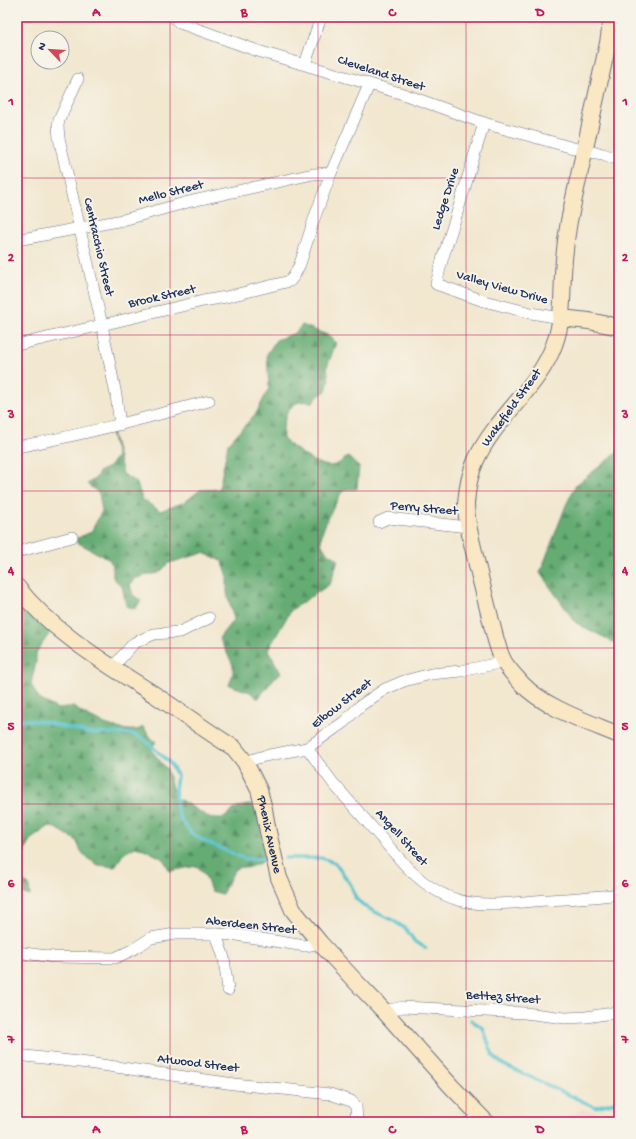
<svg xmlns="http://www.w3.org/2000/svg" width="636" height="1139" viewBox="0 0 636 1139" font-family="'Gochi Hand',sans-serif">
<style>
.built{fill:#f7d1c9}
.forest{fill:url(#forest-firs);stroke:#406e68}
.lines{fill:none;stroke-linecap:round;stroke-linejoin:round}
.stream{stroke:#58c4cf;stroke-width:3.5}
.street-casing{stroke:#666f86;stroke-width:12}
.secondary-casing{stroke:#666f86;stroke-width:18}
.street{stroke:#fff;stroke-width:11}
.secondary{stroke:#fae7c3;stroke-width:16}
.grid{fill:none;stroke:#c2185b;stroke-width:1;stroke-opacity:0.55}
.labels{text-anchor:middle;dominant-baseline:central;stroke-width:4;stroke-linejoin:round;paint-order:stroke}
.street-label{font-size:13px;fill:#1b2f5e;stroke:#f7f3e8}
.neatline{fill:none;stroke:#c2185b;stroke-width:1.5}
.grid-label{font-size:13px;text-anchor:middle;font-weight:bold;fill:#c2185b}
</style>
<defs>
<pattern id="forest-firs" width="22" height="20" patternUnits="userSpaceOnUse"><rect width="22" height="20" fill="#65ac73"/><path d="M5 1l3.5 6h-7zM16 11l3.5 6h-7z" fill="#528c62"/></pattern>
</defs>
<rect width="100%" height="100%" fill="#f7f3e8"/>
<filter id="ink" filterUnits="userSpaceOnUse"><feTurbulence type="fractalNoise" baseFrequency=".025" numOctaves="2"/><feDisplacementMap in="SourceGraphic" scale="8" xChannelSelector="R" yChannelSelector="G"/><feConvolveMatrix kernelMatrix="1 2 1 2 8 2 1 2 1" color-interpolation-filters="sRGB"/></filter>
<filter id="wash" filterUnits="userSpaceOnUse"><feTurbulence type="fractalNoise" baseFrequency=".012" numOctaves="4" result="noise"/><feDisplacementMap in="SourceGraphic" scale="16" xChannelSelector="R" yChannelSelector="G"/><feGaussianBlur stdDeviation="0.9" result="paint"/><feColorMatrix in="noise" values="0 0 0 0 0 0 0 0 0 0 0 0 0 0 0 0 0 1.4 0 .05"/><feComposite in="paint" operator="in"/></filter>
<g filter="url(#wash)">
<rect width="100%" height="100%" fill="#f2e7cf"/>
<polygon class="built" points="582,1109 601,1113 619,1111 619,1122 568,1122 568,1114 575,1114"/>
<g class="forest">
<path d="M302 325 330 336 336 343 327 367 329 380 326 391 318 396 313 402C309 402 304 401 300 402 285 405 282 427 283 439 295 448 319 470 335 465 339 464 344 459 348 457L359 467 357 489H346L341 493C336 504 317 534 322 545 325 552 332 555 338 559L333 576 330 584 291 610 268 650 281 673 275 677 258 699 250 692 229 685C231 679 234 672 233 666 233 663 221 643 219 638L234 619 227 593V573L221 560 203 553 169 563 159 573 147 575 134 579 130 585 133 595 141 601 135 609 126 606 122 586 113 578V569L110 560 73 540 91 532 102 511 99 493 87 484 96 478 100 471 109 467 117 456 110 429 111 428 123 474 137 483 142 499 160 511 185 502 200 490 219 489 228 444 257 412 269 388 267 354 276 340 295 333Z"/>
<polygon points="619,451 619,645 576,623 540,573 566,505 576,485"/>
<path d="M22 599 55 625 36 653V662L31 684 39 699 58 709 74 706C77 709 80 712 84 714 96 721 131 737 143 727L153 740 156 741 151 750 167 769 174 796 210 818H224L237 807 260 803 272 858 247 868 240 867 235 869 222 894 211 891 205 875 197 866 170 871 163 859 144 849 135 847 123 854 115 867 98 865 87 858 81 851 76 840 56 828 48 827 30 840 20 860 19 872 20 879 29 885 30 896 17 892V603Z"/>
</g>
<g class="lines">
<g class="stream">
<polyline points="17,719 45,722 88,733 133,734 146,741 169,762 177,775 175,790 177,809 182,822 192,834 204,841 245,859 265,859"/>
<polyline points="285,858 322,858 335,863 351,885 356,899 367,908 394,921 406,929 415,942 426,948"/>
<polyline points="471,1020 483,1028 493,1056 504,1065 595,1107 619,1101"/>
</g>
</g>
</g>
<g filter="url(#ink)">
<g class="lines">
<g class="street-casing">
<g id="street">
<polyline points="173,17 180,23 258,51 403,94 484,123 584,151 603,154 619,160"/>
<polyline points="305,64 321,17"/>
<polyline points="78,79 59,120 58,126 59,138 102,325 116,395 120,425"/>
<polyline points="484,123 458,210 443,257 436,284 484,301 531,313 561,318"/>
<polyline points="17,240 123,220 188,202 313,174 331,173"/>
<polyline points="17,345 203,301 226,297 290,281 294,276 300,264 314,219 331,173 369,85"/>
<path d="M17 447C82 435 145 418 209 401"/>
<polyline points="379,522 388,518 468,527"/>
<polyline points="17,552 72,537"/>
<polyline points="112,668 134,643 154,634 180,632 209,618"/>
<path d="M307 748 333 783 405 865C419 880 438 894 458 900 482 907 509 903 534 901 562 899 591 898 619 894"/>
<polyline points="245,762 264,756 307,748 344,722 360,706 385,689 404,681 431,674 461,671 504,662"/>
<polyline points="216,934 224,958 228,990"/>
<polyline points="17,952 54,957 115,958 132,950 151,938 175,934 216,934 237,935 305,946 320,943"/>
<polyline points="384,1011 403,1007 525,1013 565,1018 586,1017 619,1012"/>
<polyline points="17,1055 88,1063 234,1084 330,1094 351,1101 356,1106 357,1122"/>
<polyline points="469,1122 481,1117"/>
</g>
</g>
<g class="secondary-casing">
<g id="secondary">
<path d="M612 17 608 43 569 221C566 238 564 255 563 273 562 297 563 322 554 345 539 387 495 418 476 460 470 473 467 489 466 504 466 525 473 545 477 565 482 585 487 605 492 625 495 637 498 651 504 662 509 670 516 677 522 684 545 708 588 722 619 735"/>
<polyline points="561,318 589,321 619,327"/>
<path id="s1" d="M17 587C53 633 110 666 158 697 184 714 208 732 234 748L245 762 259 790 264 809 268 832 279 878 293 910 320 943 357 983 384 1011 451 1086 486 1122"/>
</g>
</g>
<use href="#street" class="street"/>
<use href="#secondary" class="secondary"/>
</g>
</g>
<path class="grid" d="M170 17V1122M318 17V1122M466 17V1122M17 178H619M17 335H619M17 491H619M17 648H619M17 804H619M17 961H619"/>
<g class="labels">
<g class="street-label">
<text transform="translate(381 74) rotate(18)">Cleveland Street</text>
<text transform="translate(171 193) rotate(-14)">Mello Street</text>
<text transform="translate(446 199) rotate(-72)">Ledge Drive</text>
<text transform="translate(98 247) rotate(77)">Centracchio Street</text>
<text transform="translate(502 288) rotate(16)">Valley View Drive</text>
<text transform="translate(162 297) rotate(-13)">Brook Street</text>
<text transform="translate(512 408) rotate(-54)">Wakefield Street</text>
<text transform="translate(424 509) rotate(5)">Perry Street</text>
<text transform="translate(342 704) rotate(-38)">Elbow Street</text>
<text stroke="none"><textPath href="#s1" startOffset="366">Phenix Avenue</textPath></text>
<text transform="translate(401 838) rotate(48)">Angell Street</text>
<text transform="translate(251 926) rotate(6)">Aberdeen Street</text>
<text transform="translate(503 998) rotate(4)">Bettez Street</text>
<text transform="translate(198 1064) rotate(7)">Atwood Street</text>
</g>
</g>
<rect width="636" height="1139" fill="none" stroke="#f7f3e8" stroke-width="44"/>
<g transform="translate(50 50) rotate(295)"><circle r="19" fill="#f7f3e8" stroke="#9fa5b1"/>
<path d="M0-3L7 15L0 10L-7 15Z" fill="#d1495b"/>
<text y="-6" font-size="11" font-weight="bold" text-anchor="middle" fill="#1b2f5e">N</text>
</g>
<rect x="22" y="22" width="592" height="1095" class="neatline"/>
<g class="grid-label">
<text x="96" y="16">A</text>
<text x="244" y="16">B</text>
<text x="392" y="16">C</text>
<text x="540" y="16">D</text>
<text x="11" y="105">1</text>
<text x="625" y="105">1</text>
<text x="11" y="261">2</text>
<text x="625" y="261">2</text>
<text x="11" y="418">3</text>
<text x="625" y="418">3</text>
<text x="11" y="574">4</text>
<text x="625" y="574">4</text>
<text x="11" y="730">5</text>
<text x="625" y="730">5</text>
<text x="11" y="887">6</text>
<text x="625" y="887">6</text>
<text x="11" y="1043">7</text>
<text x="625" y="1043">7</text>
<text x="96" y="1133">A</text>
<text x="244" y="1133">B</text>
<text x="392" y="1133">C</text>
<text x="540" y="1133">D</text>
</g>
</svg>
